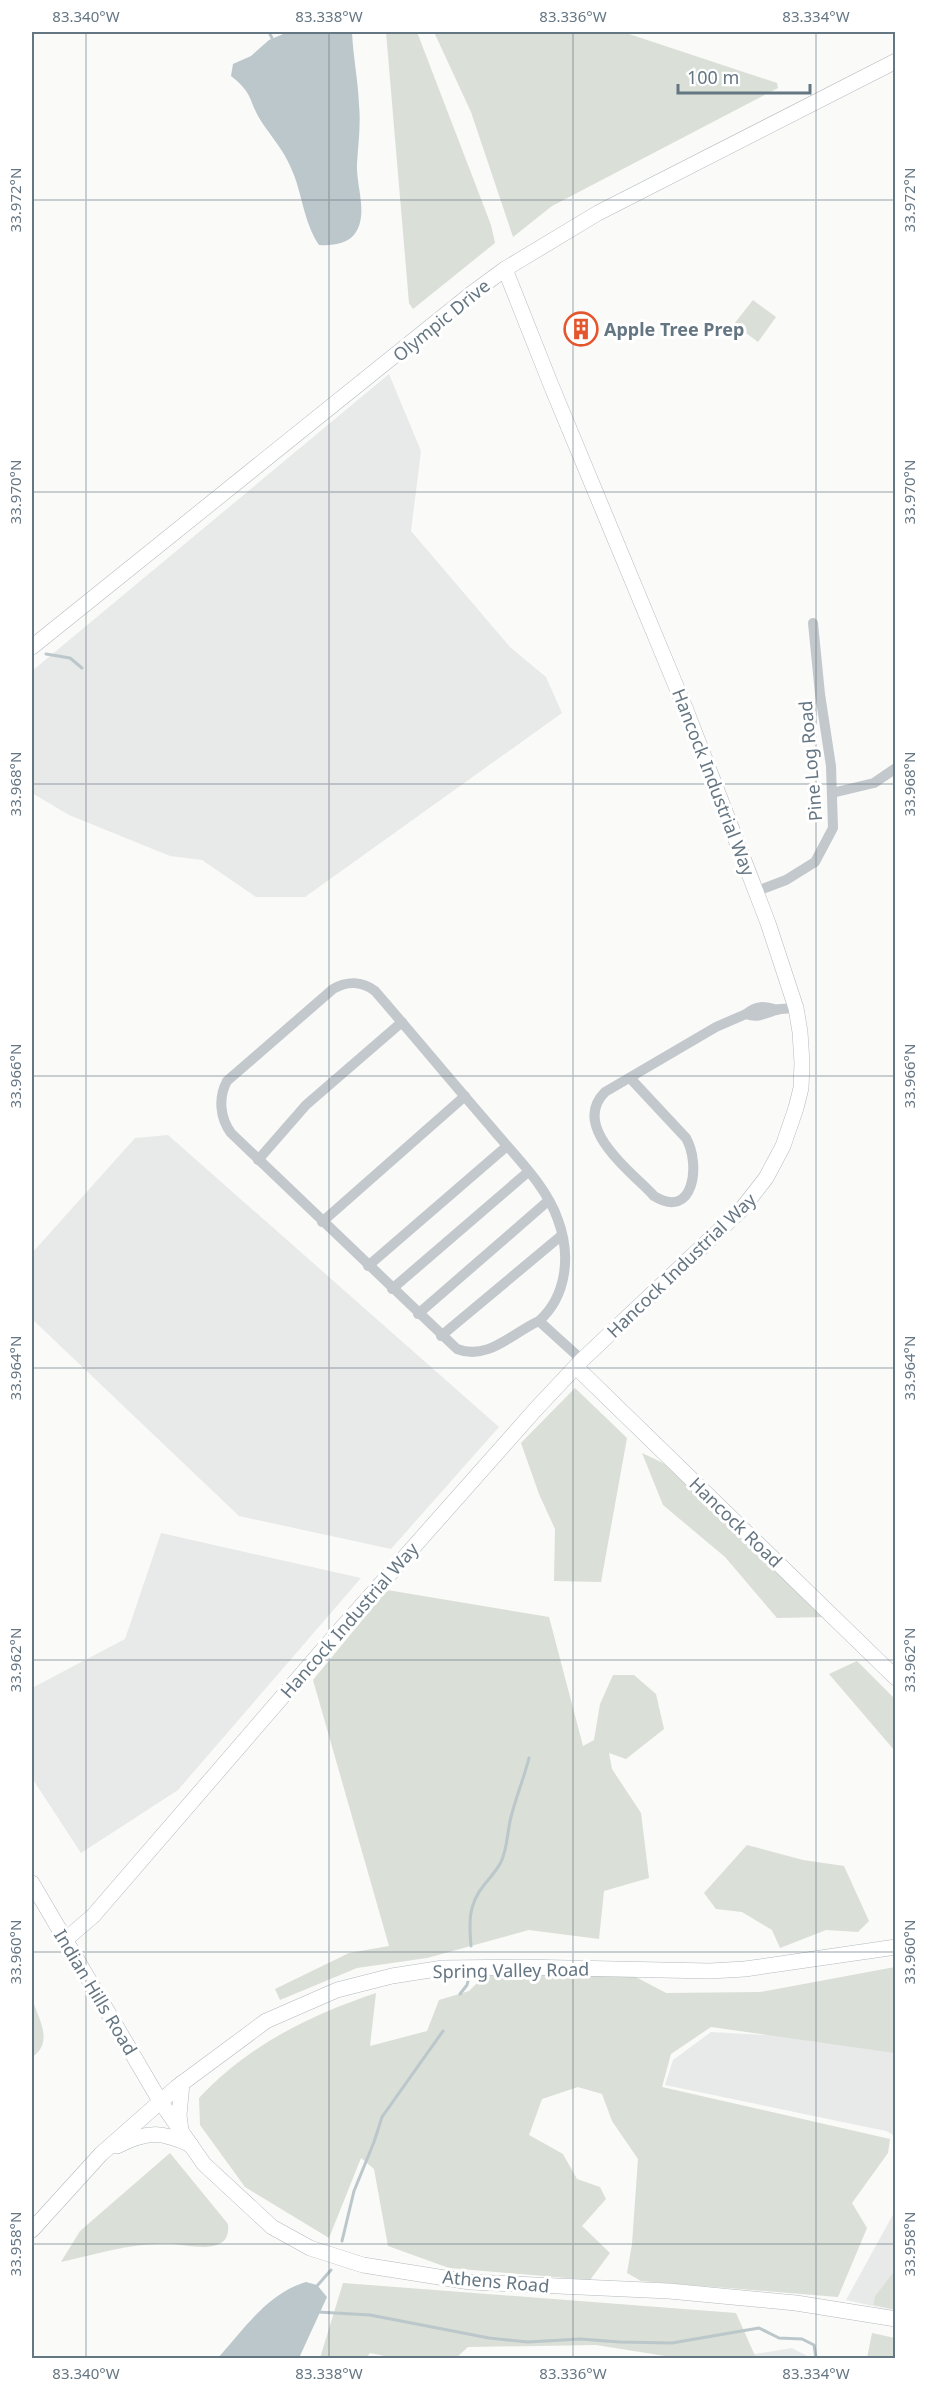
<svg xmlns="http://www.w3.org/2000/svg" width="927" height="2390" viewBox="0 0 927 2390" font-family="'Noto Sans',sans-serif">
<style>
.built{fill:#e8e9e9}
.green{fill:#dadfd7}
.water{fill:#bbc7cb}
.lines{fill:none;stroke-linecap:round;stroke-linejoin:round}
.stream{stroke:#bbc7cb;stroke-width:3}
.secondary-casing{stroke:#b3babf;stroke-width:16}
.street{stroke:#c3c8cc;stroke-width:10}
.secondary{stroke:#fff;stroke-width:15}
.ticks{fill:none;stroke:#657683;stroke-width:1.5;stroke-opacity:0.45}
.labels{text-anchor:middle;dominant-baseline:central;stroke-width:6;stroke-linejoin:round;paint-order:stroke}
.street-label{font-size:18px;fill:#657683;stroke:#fff}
.poi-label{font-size:18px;font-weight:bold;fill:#657683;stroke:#fff;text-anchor:start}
.neatline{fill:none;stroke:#657683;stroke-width:2}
.ticks-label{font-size:15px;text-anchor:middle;fill:#657683}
</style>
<rect width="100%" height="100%" fill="#fafaf8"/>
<g class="built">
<polygon points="389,374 421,451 411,531 510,647 546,677 562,713 305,897 256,897 202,860 170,856 69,815 32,793 32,671"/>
<polygon points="168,1135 499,1427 391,1549 239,1516 32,1319 32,1253 135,1138"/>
<polygon points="161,1533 361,1578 178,1790 81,1853 32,1778 32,1688 125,1639"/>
<polygon points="711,2032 895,2042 895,2136 886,2131 665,2085 673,2060"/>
<polygon points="895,2211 895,2270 875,2296 873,2305 895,2311 846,2300"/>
<polygon points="792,2348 811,2358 735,2358 737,2357"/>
</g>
<g class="green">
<polygon points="386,32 417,32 491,225 495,243 413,309 409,303"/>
<polygon points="434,32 623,32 777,83 778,88 552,206 513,237 471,112"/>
<polygon points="753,300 776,317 758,342 734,324"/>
<polygon points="575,1388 627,1438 601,1582 554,1581 555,1529 539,1494 521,1443"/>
<polygon points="642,1453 663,1463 828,1617 777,1618 725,1557 663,1505"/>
<polygon points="387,1590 549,1617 583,1746 594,1740 600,1704 613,1675 634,1675 656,1694 664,1729 626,1759 609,1753 612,1769 641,1813 649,1878 604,1891 599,1939 529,1930 427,1958 357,1968 280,2000 275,1989 349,1953 389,1946 313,1680"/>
<polygon points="857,1661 895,1699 895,1751 829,1674"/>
<polygon points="747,1845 803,1860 844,1866 869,1921 858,1932 826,1930 780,1948 772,1930 742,1912 716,1909 704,1893"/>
<path d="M895 1967V2053L711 2027 671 2054 662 2087 890 2139 888 2153 852 2203 867 2228 838 2297 641 2281 627 2273 632 2244 638 2159 612 2121 602 2094 578 2087 542 2099 529 2135 563 2154 577 2179 600 2187 606 2199 582 2226 610 2253 590 2280 449 2268 388 2246 374 2169 361 2158 329 2238 245 2187 200 2125 199 2098C249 2045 308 2016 376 1993L370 2046 427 2031 439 2000 469 1991 486 1974 634 1976 666 1993 760 1992Z"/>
<path d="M32 1999C39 2019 54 2043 32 2057Z"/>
<path d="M170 2153 228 2224C229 2232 227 2241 219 2244 207 2250 186 2245 173 2244 134 2242 98 2254 61 2262L80 2231Z"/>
<polygon points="895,2270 895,2310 873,2305 875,2296"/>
<polygon points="343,2283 736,2313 756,2358 678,2358 596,2345 468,2347 456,2358 394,2358 370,2353 366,2358 320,2358"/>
<polygon points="872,2333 895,2338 895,2358 867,2358"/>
</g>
<g class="water">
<path d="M288 32H352C353 56 358 80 359 105 361 125 358 145 357 164 356 186 368 213 356 232 349 244 331 246 319 245 303 221 302 191 291 168 284 151 271 136 261 121 248 100 254 94 231 76L233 64 251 56 269 40Z"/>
<path d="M306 2282 317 2285 327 2297 299 2358H218C244 2329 268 2293 306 2282Z"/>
</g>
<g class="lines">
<g class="stream">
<polyline points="269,32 272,38"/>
<polyline points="46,654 70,658 82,668"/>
<path d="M471 1946C469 1922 468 1905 484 1885 490 1878 497 1870 501 1862 508 1847 507 1832 511 1817 516 1797 524 1778 529 1758"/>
<polyline points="460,1994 467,1985 470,1973"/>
<polyline points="342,2241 354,2191 374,2142 382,2117 443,2031"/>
<polyline points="316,2287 331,2270"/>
<polyline points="318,2312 370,2315 489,2338 528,2342 580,2339 620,2342 672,2343 759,2328 779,2338 802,2339 814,2345 816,2358"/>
</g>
<g class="secondary-casing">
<g id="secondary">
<polyline points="32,647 471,294 505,269 598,213 896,61"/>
<polyline points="576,1367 896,1678"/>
<polyline points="32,1883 160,2101 204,2164 272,2227 310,2248 363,2265 470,2282 669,2291 796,2303 896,2319"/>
<polyline points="65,1940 93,1916 340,1630 535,1410 582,1360 741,1210 766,1178 783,1146 796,1108 801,1088 802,1063 800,1032 796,1008 768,923 686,710 551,385 505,269"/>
<polyline points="181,2131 179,2115 182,2083"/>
<path d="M117 2146C147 2131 161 2131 191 2145"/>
<polyline points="32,2230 101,2154 177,2087 266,2021 337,1990 392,1976 443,1968 521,1967 710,1971 745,1969 896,1947"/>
</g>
</g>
<g class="street">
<polyline points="832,793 874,783 896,768"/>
<polyline points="757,891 786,880 815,862 833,828 831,766 820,694 813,623"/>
<path d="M777 1010C764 1006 757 1005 746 1014 758 1018 764 1014 776 1010 782 1008 790 1009 796 1008"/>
<path d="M630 1078 686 1138C701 1164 694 1221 654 1196 631 1171 570 1127 605 1092L716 1027 746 1014"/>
<polyline points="258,1160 306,1105 402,1022"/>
<polyline points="322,1222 465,1096"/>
<polyline points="368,1266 507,1146"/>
<polyline points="392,1289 528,1172"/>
<polyline points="418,1314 548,1201"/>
<path d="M539 1321C512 1333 488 1361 457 1349L231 1133C220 1118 218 1098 227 1081L333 989C347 981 362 981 375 991 414 1036 452 1082 491 1127 514 1155 546 1185 558 1220 571 1255 567 1296 539 1321L582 1360"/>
<polyline points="441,1336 562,1235"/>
</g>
<use href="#secondary" class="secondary"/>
</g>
<path class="ticks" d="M86 32V2358M329 32V2358M573 32V2358M816 32V2358M32 200H896M32 492H896M32 784H896M32 1076H896M32 1368H896M32 1660H896M32 1952H896M32 2244H896"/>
<defs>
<g id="building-ring" transform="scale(1.725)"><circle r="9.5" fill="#fff" stroke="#e4572e" stroke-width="1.5"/><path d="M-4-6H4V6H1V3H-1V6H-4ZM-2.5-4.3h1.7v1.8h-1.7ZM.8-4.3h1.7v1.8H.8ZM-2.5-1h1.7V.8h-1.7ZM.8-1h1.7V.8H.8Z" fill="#e4572e"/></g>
</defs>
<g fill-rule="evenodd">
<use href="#building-ring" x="581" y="329"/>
</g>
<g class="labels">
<g class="street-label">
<text transform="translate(441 320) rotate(-39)">Olympic Drive</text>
<text transform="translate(810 761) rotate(-95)">Pine Log Road</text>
<text transform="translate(714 782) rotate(69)">Hancock Industrial Way</text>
<text transform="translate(681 1265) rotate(-44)">Hancock Industrial Way</text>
<text transform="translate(736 1522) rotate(44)">Hancock Road</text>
<text transform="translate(349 1620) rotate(-49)">Hancock Industrial Way</text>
<text transform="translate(511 1970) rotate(-1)">Spring Valley Road</text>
<text transform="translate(96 1992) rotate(59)">Indian Hills Road</text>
<text transform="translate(496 2281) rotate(5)">Athens Road</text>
</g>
<g class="poi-label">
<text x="604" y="329">Apple Tree Prep</text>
</g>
</g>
<rect width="927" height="2390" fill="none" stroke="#ffffff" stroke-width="66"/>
<path d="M678 84v9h132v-9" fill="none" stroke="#657683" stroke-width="3"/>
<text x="687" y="84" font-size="18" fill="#657683" stroke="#ffffff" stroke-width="4.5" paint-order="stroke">100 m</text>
<rect x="33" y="33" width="861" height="2324" class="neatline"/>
<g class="ticks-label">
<text x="86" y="22">83.340°W</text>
<text x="329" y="22">83.338°W</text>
<text x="573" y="22">83.336°W</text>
<text x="816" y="22">83.334°W</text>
<text transform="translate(16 200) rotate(-90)" y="5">33.972°N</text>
<text transform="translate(910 200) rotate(-90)" y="5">33.972°N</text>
<text transform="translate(16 492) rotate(-90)" y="5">33.970°N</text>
<text transform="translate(910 492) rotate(-90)" y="5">33.970°N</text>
<text transform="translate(16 784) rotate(-90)" y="5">33.968°N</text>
<text transform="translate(910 784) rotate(-90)" y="5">33.968°N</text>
<text transform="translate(16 1076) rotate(-90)" y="5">33.966°N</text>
<text transform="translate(910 1076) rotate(-90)" y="5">33.966°N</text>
<text transform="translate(16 1368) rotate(-90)" y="5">33.964°N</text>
<text transform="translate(910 1368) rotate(-90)" y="5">33.964°N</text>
<text transform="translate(16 1660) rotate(-90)" y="5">33.962°N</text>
<text transform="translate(910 1660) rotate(-90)" y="5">33.962°N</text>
<text transform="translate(16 1952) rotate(-90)" y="5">33.960°N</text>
<text transform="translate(910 1952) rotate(-90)" y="5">33.960°N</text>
<text transform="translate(16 2244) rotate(-90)" y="5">33.958°N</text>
<text transform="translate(910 2244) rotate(-90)" y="5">33.958°N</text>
<text x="86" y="2379">83.340°W</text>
<text x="329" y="2379">83.338°W</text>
<text x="573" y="2379">83.336°W</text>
<text x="816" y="2379">83.334°W</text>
</g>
</svg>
